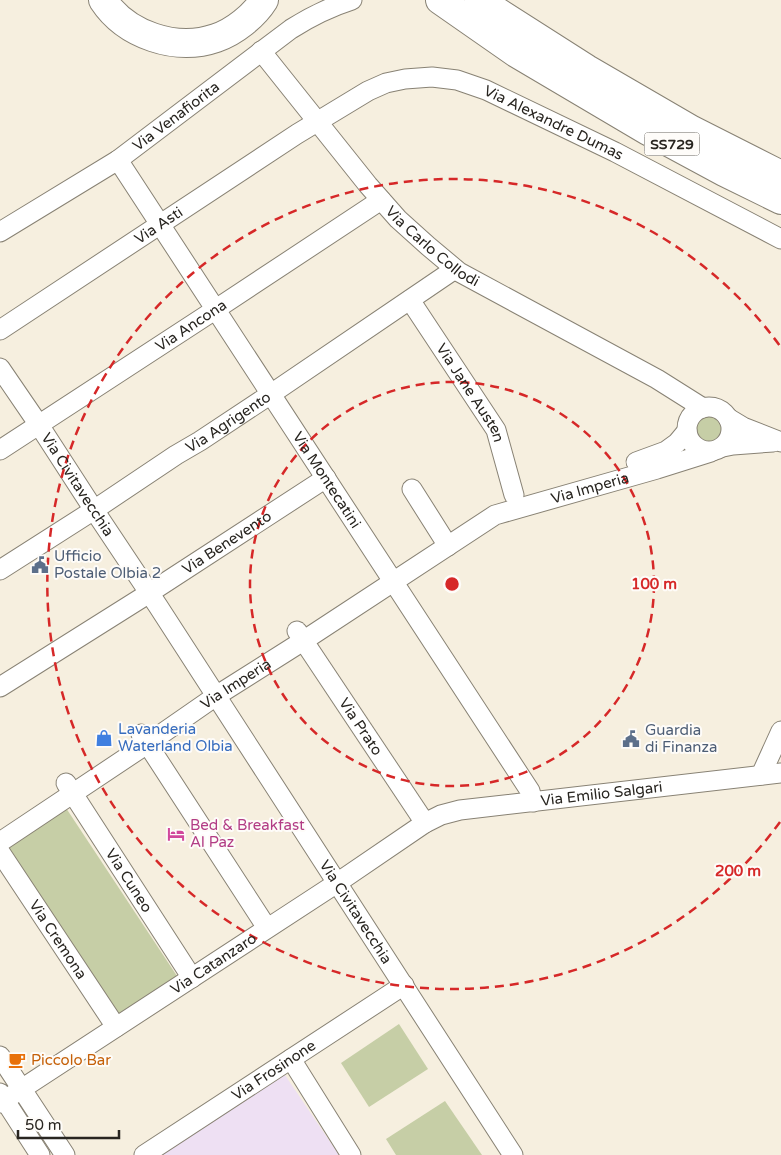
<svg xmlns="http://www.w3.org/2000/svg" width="781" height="1155" viewBox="0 0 781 1155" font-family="'Varela Round',sans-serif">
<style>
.education{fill:#eee0f3}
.green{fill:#c6cea6}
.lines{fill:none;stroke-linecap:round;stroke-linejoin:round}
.minor-casing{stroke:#888274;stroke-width:21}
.highway-casing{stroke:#888274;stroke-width:30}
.minor{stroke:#fff;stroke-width:19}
.highway{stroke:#fff;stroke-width:28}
.ring{fill:none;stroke:#d62828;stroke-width:2.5;stroke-dasharray:9 6}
.labels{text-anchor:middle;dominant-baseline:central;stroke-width:4;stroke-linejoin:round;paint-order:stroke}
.shield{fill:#fefcf9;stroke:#686661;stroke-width:1}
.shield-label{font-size:14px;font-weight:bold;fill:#282520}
.street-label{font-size:15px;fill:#282520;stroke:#fefcf9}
.service-label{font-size:15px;fill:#4e5e75;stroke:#fefcf9;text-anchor:start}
.shop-label{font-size:15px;fill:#366cbe;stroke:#fefcf9;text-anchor:start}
.hotel-label{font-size:15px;fill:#b23c85;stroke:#fefcf9;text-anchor:start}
.food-label{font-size:15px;fill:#c56008;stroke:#fefcf9;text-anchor:start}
.centre{fill:#d62828;stroke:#fefcf9;stroke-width:2.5}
.ring-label{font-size:15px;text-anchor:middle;font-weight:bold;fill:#d62828;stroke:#fefcf9;stroke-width:4;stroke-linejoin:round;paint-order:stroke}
</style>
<rect width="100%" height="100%" fill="#f6efdf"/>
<polygon class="education" points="285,1075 339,1155 160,1155"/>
<g class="green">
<circle cx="709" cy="429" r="13"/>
<polygon points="66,808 177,976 118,1015 8,846"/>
<polygon points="399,1024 428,1069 369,1107 341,1063"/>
<polygon points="445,1101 482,1155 396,1155 386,1139"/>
</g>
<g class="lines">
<g class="minor-casing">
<g id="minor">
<path id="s1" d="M261 51 368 185 398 219 428 246 459 272 657 379 703 408"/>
<path id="s2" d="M118 160 530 791 533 802"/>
<path id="s3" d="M0 232 118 160 291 29C310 17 330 7 352 0"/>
<path id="s4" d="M410 300 496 430 514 495"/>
<path id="s5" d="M0 330 297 134 368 91 386 83 405 79 432 77 457 80 486 90 615 152 781 239"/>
<path id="s6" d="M0 368 39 425 94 510 158 606 513 1155"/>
<circle cx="709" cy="429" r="22"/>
<polyline points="728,418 743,427 781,442"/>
<polyline points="723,447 733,445 773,442"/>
<path id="s7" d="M0 450 207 315 381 200"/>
<polyline points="636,462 666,451 677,443 687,431"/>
<polyline points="412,489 448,546"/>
<path id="s8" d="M0 570 94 510 176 455 200 441 271 394 455 269"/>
<path id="s9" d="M297 631 425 823"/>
<path id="s10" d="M0 687 143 597 326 478"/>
<polyline points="141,734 267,928"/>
<polyline points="761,775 781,731"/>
<path id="s11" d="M66 783 192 978"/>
<path id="s12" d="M0 842 147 744 216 696 303 641 495 515 657 469 711 452"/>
<path id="s13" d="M0 852 116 1027"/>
<polyline points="0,1056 65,1155"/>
<polyline points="291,1059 351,1155"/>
<polyline points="0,1093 40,1155"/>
<path id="s14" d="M0 1103 337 883 425 823 441 815 460 810 781 773"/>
<path id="s15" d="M144 1155 404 985"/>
</g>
</g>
<g class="highway-casing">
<g id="highway">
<path d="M103 0C126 35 176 52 216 38 234 32 254 16 264 0"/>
<polyline points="440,0 516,53 648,131 724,172 781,200"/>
<polyline points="479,0 587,69 692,130 781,175"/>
</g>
</g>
<use href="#minor" class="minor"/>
<use href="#highway" class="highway"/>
</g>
<g class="ring">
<circle cx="452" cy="584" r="202"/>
<path d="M780 822A405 405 0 1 1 780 346"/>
</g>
<defs>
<g id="civic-bare" transform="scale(1.35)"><path d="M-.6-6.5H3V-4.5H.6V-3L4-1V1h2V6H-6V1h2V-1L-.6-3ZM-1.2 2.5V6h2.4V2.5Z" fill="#5c6f8a" stroke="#fefcf9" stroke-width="2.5" paint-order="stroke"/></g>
<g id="shop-bare" transform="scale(1.35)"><path d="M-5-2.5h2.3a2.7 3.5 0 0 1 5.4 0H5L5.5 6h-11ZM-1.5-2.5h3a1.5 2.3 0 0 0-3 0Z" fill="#3f7fe0" stroke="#fefcf9" stroke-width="2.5" paint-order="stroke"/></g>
<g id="hotel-bare" transform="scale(1.35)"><path d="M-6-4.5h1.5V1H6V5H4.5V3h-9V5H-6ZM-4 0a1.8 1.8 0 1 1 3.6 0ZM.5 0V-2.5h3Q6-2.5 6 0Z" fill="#d1479c" stroke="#fefcf9" stroke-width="2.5" paint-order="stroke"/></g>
<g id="cafe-bare" transform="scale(1.35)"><path d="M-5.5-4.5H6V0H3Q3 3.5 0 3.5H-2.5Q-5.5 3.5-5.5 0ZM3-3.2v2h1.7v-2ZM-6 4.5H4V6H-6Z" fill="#e8710a" stroke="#fefcf9" stroke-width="2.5" paint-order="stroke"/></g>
</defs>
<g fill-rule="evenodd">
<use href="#civic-bare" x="40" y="565"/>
<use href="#shop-bare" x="104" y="738"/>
<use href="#civic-bare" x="631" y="739"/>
<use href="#hotel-bare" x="176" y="834"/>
<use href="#cafe-bare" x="17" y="1060"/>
</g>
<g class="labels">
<rect class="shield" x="644.5" y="132.5" width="55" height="23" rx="4"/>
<g class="shield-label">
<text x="672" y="144">SS729</text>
</g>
<g class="street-label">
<text stroke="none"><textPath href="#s3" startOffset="211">Via Venafiorita</textPath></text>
<text stroke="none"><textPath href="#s5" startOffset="636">Via Alexandre Dumas</textPath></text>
<text stroke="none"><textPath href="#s5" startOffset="190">Via Asti</textPath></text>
<text stroke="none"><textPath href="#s1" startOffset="261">Via Carlo Collodi</textPath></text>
<text stroke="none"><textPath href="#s7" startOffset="228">Via Ancona</textPath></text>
<text stroke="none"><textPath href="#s4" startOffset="111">Via Jane Austen</textPath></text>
<text stroke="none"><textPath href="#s8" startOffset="272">Via Agrigento</textPath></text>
<text stroke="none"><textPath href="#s2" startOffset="382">Via Montecatini</textPath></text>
<text stroke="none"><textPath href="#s6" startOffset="140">Via Civitavecchia</textPath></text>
<text stroke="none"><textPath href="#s12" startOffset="692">Via Imperia</textPath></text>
<text stroke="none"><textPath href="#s10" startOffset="269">Via Benevento</textPath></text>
<text stroke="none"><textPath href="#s12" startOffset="284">Via Imperia</textPath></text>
<text stroke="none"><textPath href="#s9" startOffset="115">Via Prato</textPath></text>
<text stroke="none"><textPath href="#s14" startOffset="689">Via Emilio Salgari</textPath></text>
<text stroke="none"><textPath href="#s11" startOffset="116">Via Cuneo</textPath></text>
<text stroke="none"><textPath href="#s6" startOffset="650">Via Civitavecchia</textPath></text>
<text stroke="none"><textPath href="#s13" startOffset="105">Via Cremona</textPath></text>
<text stroke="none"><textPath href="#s14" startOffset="255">Via Catanzaro</textPath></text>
<text stroke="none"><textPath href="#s15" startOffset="155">Via Frosinone</textPath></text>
</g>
<g class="service-label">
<text x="54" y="556">Ufficio<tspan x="54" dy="17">Postale Olbia 2</tspan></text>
<text x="645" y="730">Guardia<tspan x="645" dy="17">di Finanza</tspan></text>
</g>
<g class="shop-label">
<text x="118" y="729">Lavanderia<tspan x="118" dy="17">Waterland Olbia</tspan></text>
</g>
<g class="hotel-label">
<text x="190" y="825">Bed &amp; Breakfast<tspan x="190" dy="17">Al Paz</tspan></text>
</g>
<g class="food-label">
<text x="31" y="1060">Piccolo Bar</text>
</g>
</g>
<circle cx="452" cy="584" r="8" class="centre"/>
<g class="ring-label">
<text x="654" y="589">100 m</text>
<text x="738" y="876">200 m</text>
</g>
<path d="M18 1130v8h101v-8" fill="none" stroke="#282520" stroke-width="2.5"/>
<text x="25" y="1130" font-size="15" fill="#282520" stroke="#fefcf9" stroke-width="4" paint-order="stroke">50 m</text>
</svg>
